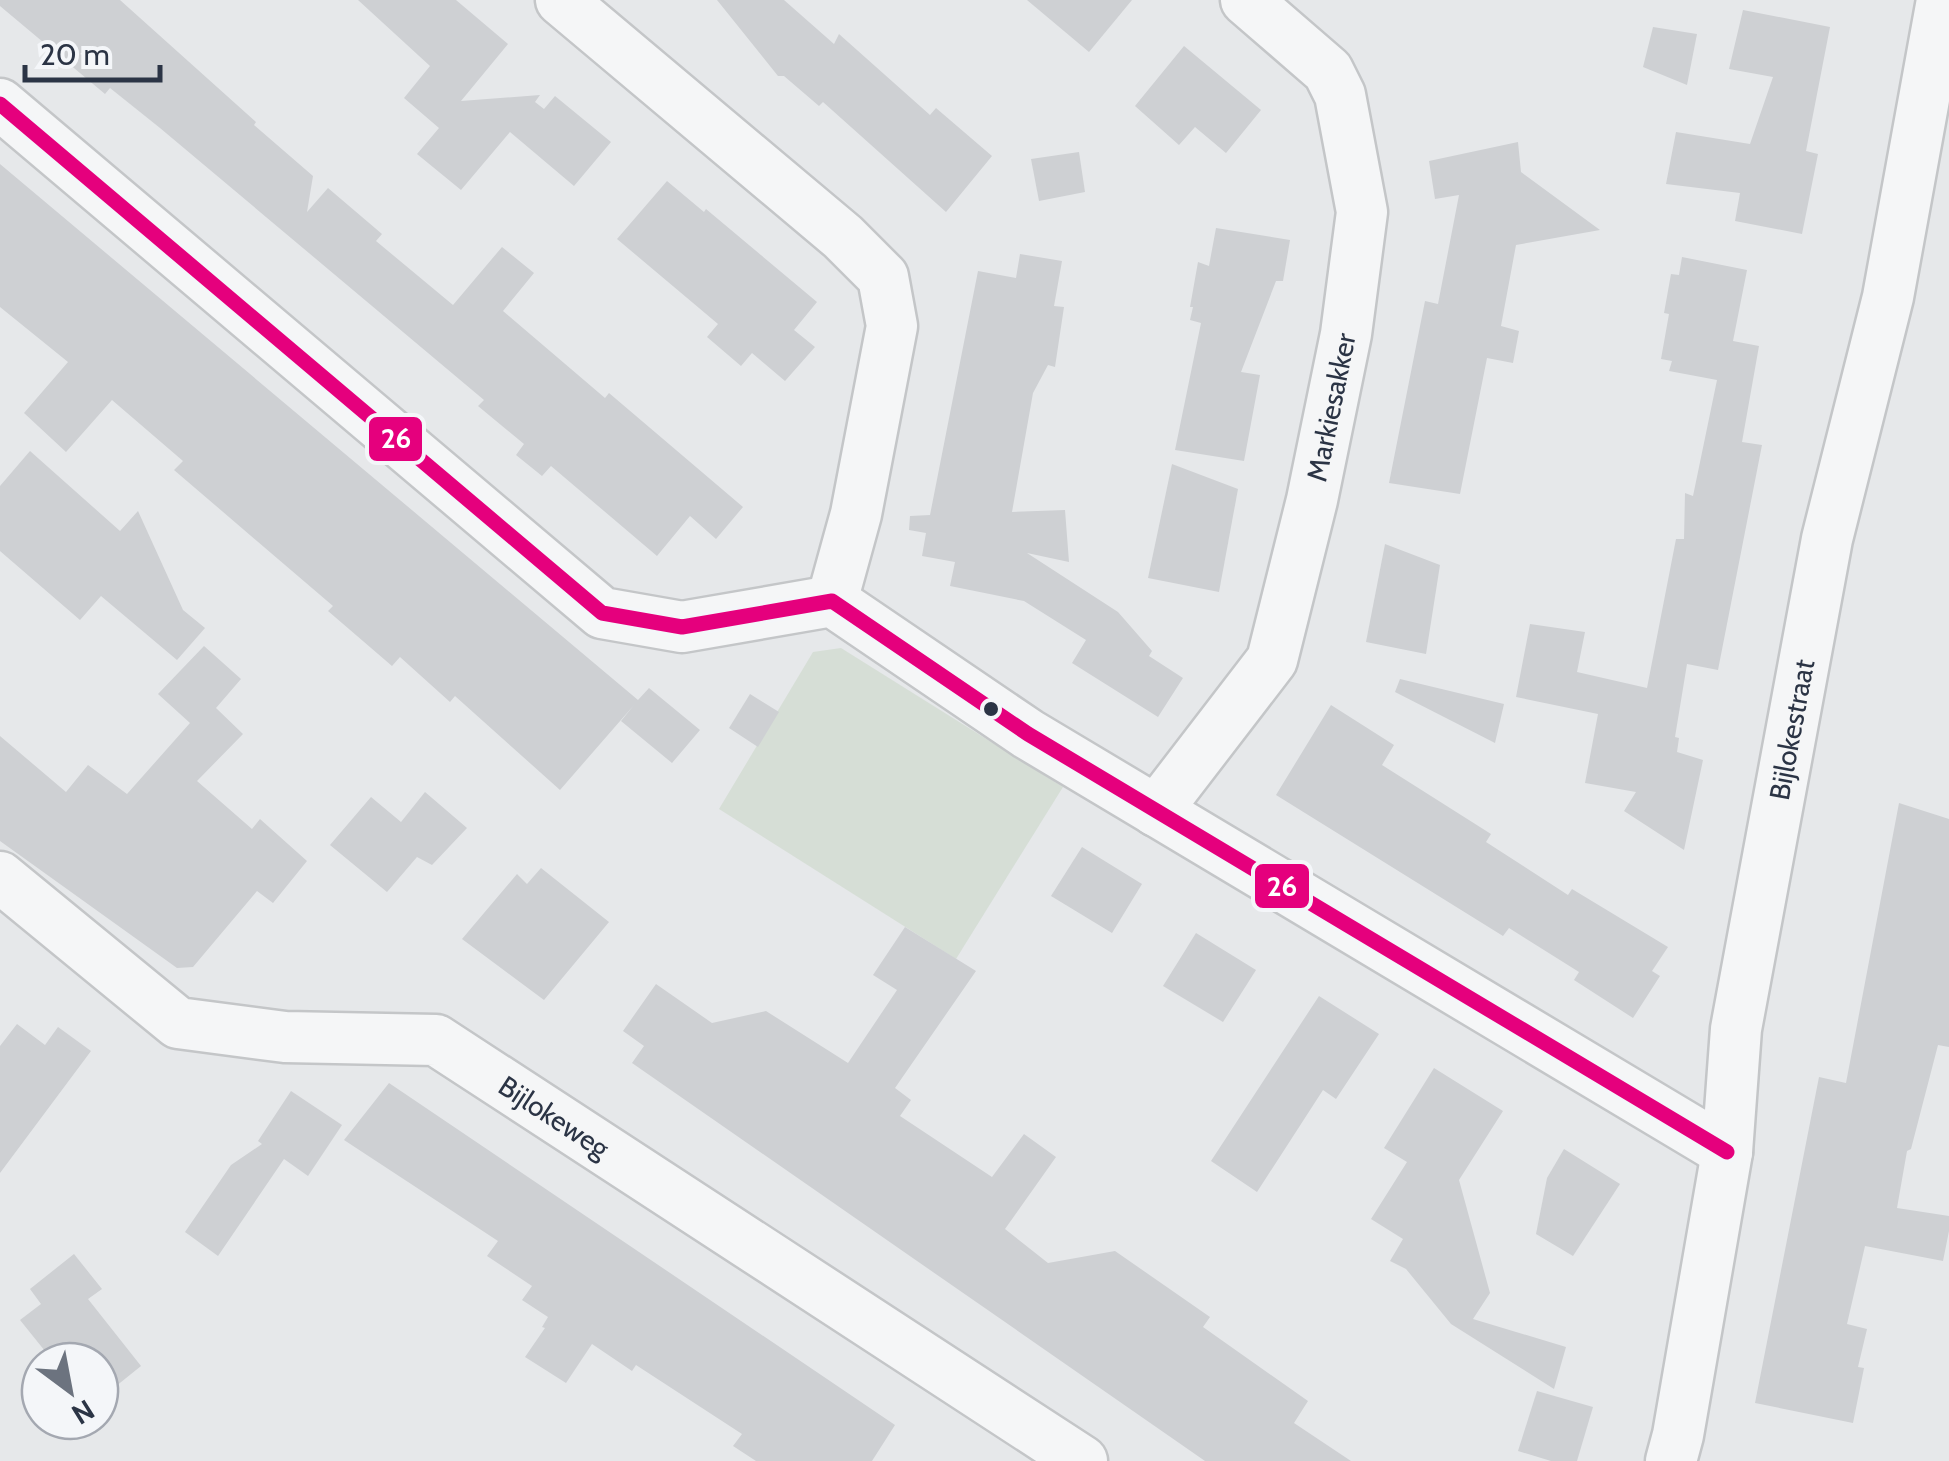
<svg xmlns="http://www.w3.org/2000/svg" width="1949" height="1461" viewBox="0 0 1949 1461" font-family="Cabin,sans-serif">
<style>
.green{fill:#d6ded6}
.building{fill:#ced0d3}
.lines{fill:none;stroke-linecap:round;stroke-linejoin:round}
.street-casing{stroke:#c4c6c8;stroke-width:55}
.street{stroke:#f5f6f7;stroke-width:50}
.bus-1-casing{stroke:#f4f6f9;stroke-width:22}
.bus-1{stroke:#e5007d;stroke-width:15}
.bus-dot{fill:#2b3445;stroke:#f4f6f9;stroke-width:4}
.labels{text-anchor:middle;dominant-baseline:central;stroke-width:9;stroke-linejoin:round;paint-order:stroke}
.street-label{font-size:28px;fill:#2b3445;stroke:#f4f6f9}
.line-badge{stroke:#f4f6f9;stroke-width:4}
.badge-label{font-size:28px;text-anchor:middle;font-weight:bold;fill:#fff}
</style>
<rect width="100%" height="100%" fill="#e6e8ea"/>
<polygon class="green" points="841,648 1063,787 956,959 719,809 813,652"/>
<g class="building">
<polygon points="0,0 120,0 256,122 254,125 313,176 307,212 328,188 382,234 376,241 453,305 502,247 534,273 503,311 605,398 609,393 743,507 716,539 690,516 657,556 551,466 542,476 516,455 524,444 478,406 484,400 160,128 110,88 105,94 0,6"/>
<polygon points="358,0 456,0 508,44 461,101 540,95 535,102 544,109 555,96 611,142 574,186 510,132 461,190 417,154 439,128 404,98 430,66"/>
<polygon points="717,0 784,0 834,44 839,34 930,115 936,108 992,156 946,212 823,102 819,106 784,76 778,76"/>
<polygon points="1027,0 1132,0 1089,52"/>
<polygon points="1743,10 1830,27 1806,151 1818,154 1802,234 1735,221 1740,193 1666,184 1676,132 1750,144 1773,77 1729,69"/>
<polygon points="1653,27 1697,34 1687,85 1643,67"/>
<polygon points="1184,46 1261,110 1226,153 1195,127 1179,145 1135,106"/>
<polygon points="1518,142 1521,172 1600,230 1516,245 1501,326 1519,331 1513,363 1487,358 1460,494 1389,483 1425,301 1438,304 1459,195 1435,199 1429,161"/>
<polygon points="1079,152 1085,192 1039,201 1031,159"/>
<polygon points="0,164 638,700 649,688 700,730 672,763 621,721 634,705 560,790 455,696 450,702 400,657 392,666 328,611 333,606 174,470 183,461 112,400 66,452 24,413 68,362 0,307"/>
<polygon points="667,181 704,212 706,209 817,302 794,330 815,347 785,381 752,353 741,366 707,337 718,324 617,239"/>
<polygon points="1216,228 1290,240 1283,281 1276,281 1241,372 1260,375 1244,461 1175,450 1201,323 1190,320 1193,307 1190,307 1198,262 1209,266"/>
<polygon points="1020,254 1062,261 1054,306 1064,307 1055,367 1048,365 1033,393 1012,512 1065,510 1069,562 1027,553 1118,612 1152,651 1149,656 1183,678 1158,717 1072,663 1086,640 1024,601 950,586 955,562 922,556 926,533 909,530 910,516 930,515 978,271 1016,278"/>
<polygon points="1682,257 1747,270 1733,341 1759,346 1742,442 1762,445 1718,670 1687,664 1675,737 1679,738 1677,752 1703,760 1684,850 1624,811 1636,792 1585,783 1598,714 1516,697 1530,624 1585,632 1577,672 1647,688 1676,539 1684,539 1685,493 1693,496 1717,380 1669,371 1672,361 1661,359 1669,314 1664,313 1671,274 1679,275"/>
<polygon points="30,451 120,531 138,511 183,610 205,628 177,660 101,596 80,620 0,551 0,486"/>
<polygon points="1172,464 1238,489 1219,592 1148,578"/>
<polygon points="1385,544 1440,565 1426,654 1366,642"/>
<polygon points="204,646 241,679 216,708 243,734 197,781 252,829 260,819 307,861 273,903 257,891 193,967 177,968 0,841 0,736 66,792 88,765 127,794 190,723 158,694"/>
<polygon points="1400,679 1504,704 1495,743 1395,692"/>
<polygon points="750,694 779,712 758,747 729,728"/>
<polygon points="1331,705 1394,745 1382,765 1491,834 1486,842 1568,895 1572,889 1668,947 1652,971 1660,976 1633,1018 1574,980 1579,972 1509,928 1503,936 1276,795"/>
<polygon points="425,792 467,828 432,865 417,857 387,892 330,845 371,797 401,822"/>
<polygon points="1899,803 1949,819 1949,1047 1938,1045 1911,1149 1907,1151 1897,1208 1949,1216 1949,1231 1943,1261 1865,1246 1847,1324 1867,1329 1858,1367 1864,1368 1853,1423 1755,1403 1819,1077 1846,1083"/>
<polygon points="1082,847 1142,884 1112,933 1051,896"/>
<polygon points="541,868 609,922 544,1000 462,939 517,874 527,884"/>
<polygon points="905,927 976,971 895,1088 911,1100 900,1116 992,1177 1024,1134 1056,1157 1005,1229 1048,1263 1115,1251 1210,1317 1203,1327 1308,1401 1294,1423 1351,1461 1205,1461 632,1063 644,1046 623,1031 656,984 712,1023 766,1011 848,1063 897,990 873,975"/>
<polygon points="1196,933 1256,970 1223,1022 1163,986"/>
<polygon points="1319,996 1379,1034 1336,1099 1323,1090 1257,1192 1211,1161"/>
<polygon points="17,1024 45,1045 58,1027 91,1051 0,1173 0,1046"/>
<polygon points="1434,1068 1503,1111 1459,1180 1490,1293 1473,1319 1566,1347 1554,1389 1451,1324 1406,1269 1390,1261 1403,1239 1371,1219 1407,1162 1384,1148"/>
<polygon points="389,1083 895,1425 872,1461 756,1461 733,1446 742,1434 636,1365 632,1371 592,1344 566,1383 525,1357 545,1328 542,1327 548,1317 522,1300 532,1286 487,1256 498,1241 344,1140"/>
<polygon points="291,1091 342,1125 308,1176 284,1159 218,1256 185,1232 231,1165 262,1144 258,1141"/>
<polygon points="1564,1149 1620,1184 1573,1256 1536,1234 1547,1178"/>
<polygon points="74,1254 102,1289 88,1299 141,1366 100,1399 100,1361 53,1361 20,1320 41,1304 30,1289"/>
<polygon points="1537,1391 1593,1407 1577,1461 1551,1461 1518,1451"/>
</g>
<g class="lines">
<g class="street-casing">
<g id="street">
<polyline points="561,0 843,237 883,277 892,326 856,514 832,601"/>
<polyline points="0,104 602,613 682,627 832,601 1028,734 1727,1152"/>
<path id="s1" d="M1156 811 1272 660 1312 500 1346 334 1362 212 1340 95 1328 71 1246 0"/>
<path id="s2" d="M0 877 178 1023 285 1037 436 1040 1082 1461"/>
<path id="s3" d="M1671 1461 1678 1435 1727 1152 1736 1029 1827 539 1888 297 1942 0"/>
</g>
</g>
<use href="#street" class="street"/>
<g class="bus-1-casing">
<polyline id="bus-1" points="0,104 602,613 682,627 832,601 1028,734 1727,1152"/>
</g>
<use href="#bus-1" class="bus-1"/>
</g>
<circle class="bus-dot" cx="991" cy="709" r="9"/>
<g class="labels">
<g class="street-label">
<text stroke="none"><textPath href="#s1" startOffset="450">Markiesakker</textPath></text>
<text stroke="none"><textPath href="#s3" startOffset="742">Bijlokestraat</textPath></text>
<text stroke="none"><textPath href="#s2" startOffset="630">Bijlokeweg</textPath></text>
</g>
</g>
<g class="line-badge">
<rect x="367" y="415" width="57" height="48" rx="10" fill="#e5007d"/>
<rect x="1253" y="862" width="58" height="48" rx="10" fill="#e5007d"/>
</g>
<g class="badge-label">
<text x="396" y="448">26</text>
<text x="1282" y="896">26</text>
</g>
<g transform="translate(70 1391) rotate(148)"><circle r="48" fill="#f4f6f9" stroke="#a4a8b1" stroke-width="2.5"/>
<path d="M0-8L18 38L0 25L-18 38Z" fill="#6c737f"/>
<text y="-15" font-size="28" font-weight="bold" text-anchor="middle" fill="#2b3445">N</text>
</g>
<path d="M25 65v15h135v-15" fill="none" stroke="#2b3445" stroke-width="5"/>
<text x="40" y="65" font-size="30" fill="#2b3445" stroke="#f4f6f9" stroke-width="8" paint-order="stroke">20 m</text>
</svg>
